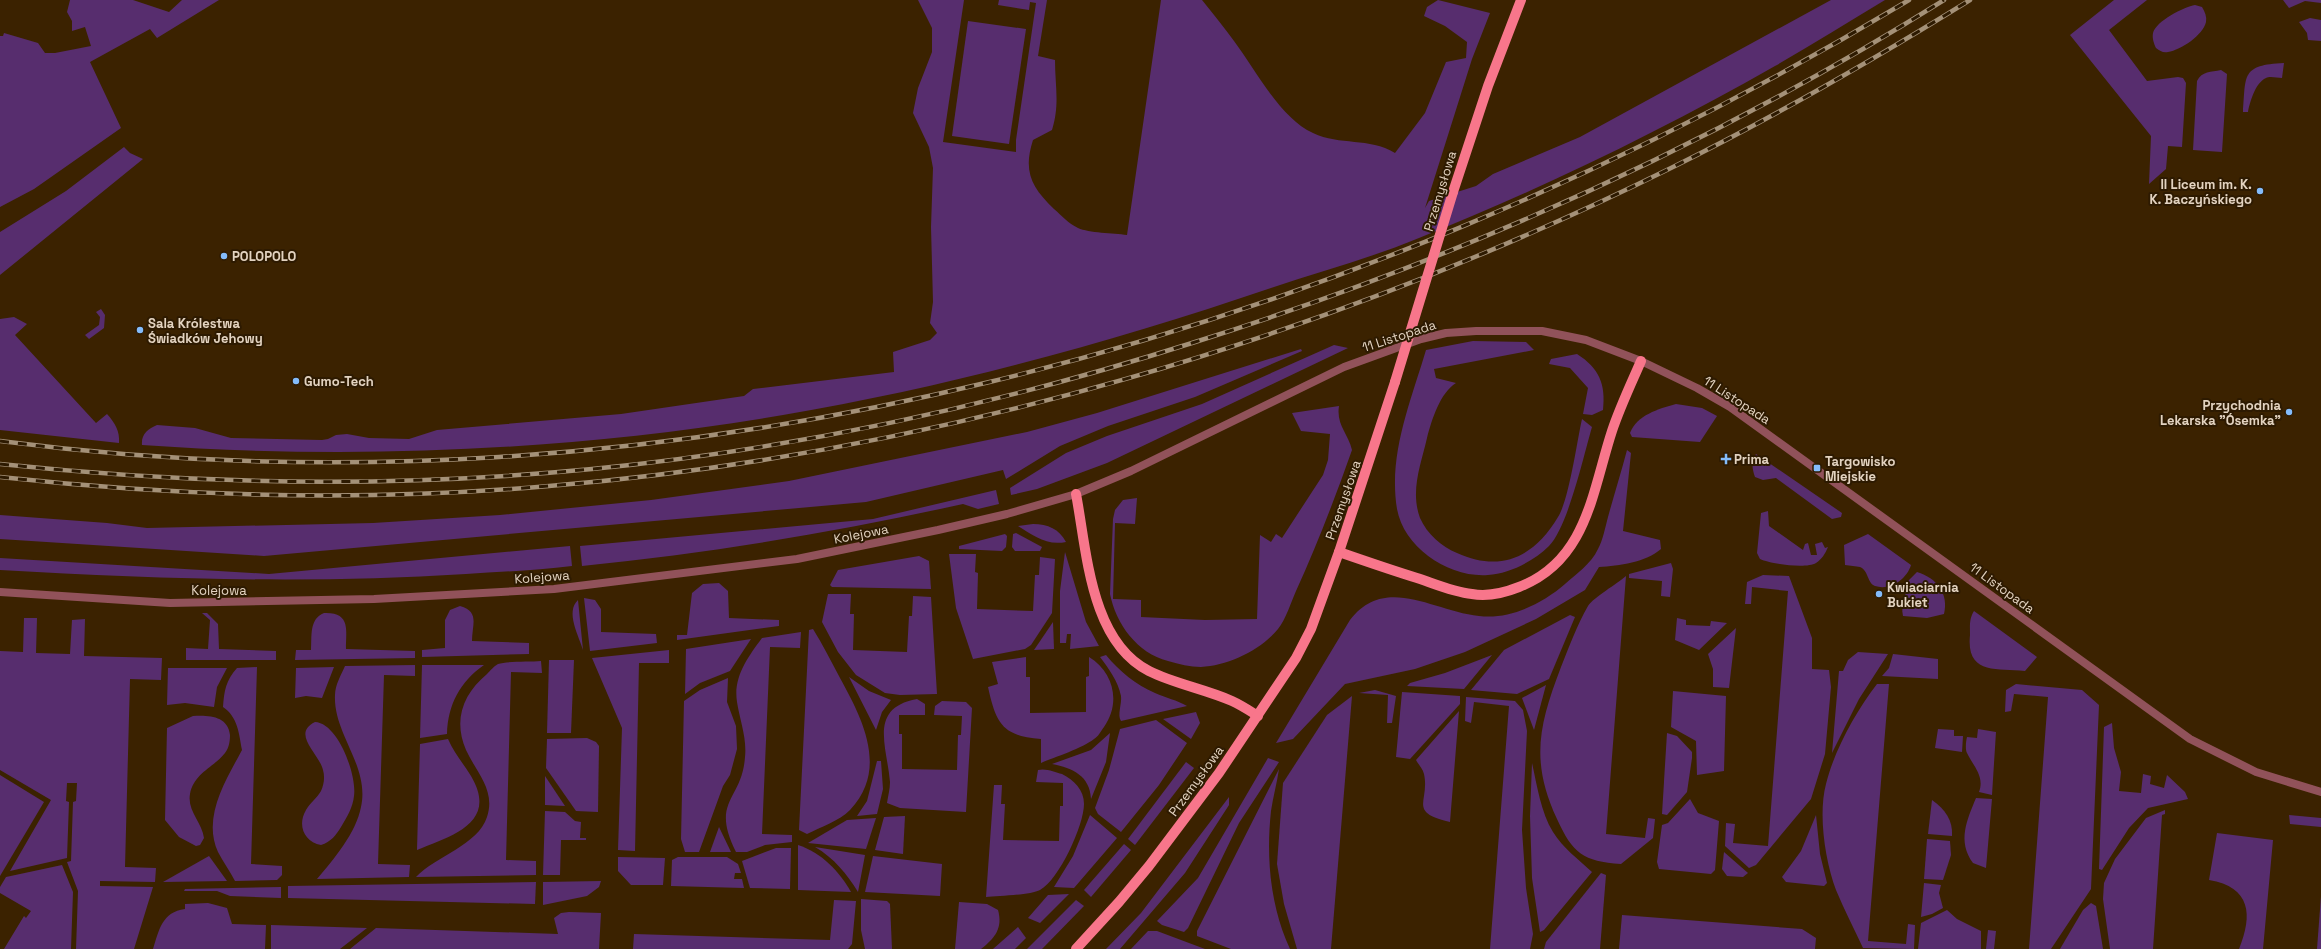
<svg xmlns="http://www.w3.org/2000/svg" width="2321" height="949" viewBox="0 0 2321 949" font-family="'Space Grotesk',sans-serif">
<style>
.green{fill:#572d6e}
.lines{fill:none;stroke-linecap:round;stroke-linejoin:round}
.tertiary{stroke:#91525a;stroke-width:8}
.primary{stroke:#f8768b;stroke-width:10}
.rail-casing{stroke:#a49178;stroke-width:4.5}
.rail{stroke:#2d1a01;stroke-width:3;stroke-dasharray:9;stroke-linecap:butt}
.primary-bridge{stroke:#f8768b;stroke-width:10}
.poi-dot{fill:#84bcfb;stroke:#2d1a01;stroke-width:1.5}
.labels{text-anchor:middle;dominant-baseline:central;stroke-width:4;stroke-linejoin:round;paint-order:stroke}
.poi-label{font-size:13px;font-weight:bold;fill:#e3d3c0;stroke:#2d1a01;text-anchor:start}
.street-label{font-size:13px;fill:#e3d3c0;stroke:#2d1a01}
</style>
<rect width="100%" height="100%" fill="#3b2200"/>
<g class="green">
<polygon points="70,0 133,0 169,12 182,0 219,0 157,38 150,29 90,62 121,128 34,189 0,207 0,36 3,36 4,33 38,43 45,53 55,53 91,46 85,27 72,31 72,21 67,12"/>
<path d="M918 0H964L943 142 1016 152V140L1036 3 1030 2 1029 10 998 5 999 0H1047L1038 56 1055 60C1055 86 1060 104 1052 130L1033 140C1023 171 1031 187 1054 209 1062 216 1068 223 1078 228 1089 233 1113 233 1127 235L1161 0H1202C1213 14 1224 27 1234 41 1255 69 1280 118 1313 133 1340 146 1369 137 1395 153L1425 113 1446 62 1466 58 1467 42 1445 26 1424 16 1427 7 1438 0 1490 13 1472 59 1425 208 1429 201 1476 186 1493 174 1580 137 1831 0H1885C1848 22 1812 45 1775 66 1661 131 1541 189 1419 238 1371 258 1321 271 1271 288 1112 342 949 387 783 415 571 451 356 460 142 445 141 434 148 429 157 425L195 428 231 438 322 440 328 439 336 435 347 434 369 438 409 439 437 430 621 414 744 396 753 389 894 372 893 352 930 340 937 333 930 323 933 302 931 227 933 168 929 147 913 113 918 88 932 52V28Z"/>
<polygon points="2114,0 2147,0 2109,30 2147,81 2178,77 2183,78 2186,83 2182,147 2168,146 2166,169 2149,184 2151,136 2070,35"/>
<polygon points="2283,0 2321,0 2321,3 2305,1 2289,8"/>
<path d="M2195 5 2202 7C2205 12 2207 17 2206 22 2203 35 2181 50 2168 52 2163 53 2160 51 2156 48 2154 44 2152 38 2153 33 2156 21 2184 7 2195 5Z"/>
<polygon points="2310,18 2321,20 2321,41 2308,40 2307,33 2299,22"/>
<polygon points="968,21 1026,29 1009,144 952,136"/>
<path d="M2284 63 2282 78C2277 78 2270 76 2266 78 2255 83 2250 102 2248 112H2243C2246 75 2241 65 2284 63Z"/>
<path d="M2221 70 2227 74 2222 152 2193 150 2197 81C2202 71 2211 72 2221 70Z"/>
<polygon points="124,147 130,153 143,159 0,275 0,232 66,191"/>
<polygon points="101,309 105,315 104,328 89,339 85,335 99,325 100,317 96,312"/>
<path d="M14 317 27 324 15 335 96 423 107 414C115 423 120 431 119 443L0 430V319Z"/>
<path d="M1473 341 1526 342 1534 350 1434 369 1436 378 1456 383C1440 393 1432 419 1427 438 1421 464 1410 491 1420 518 1427 534 1442 547 1457 553 1501 573 1534 557 1558 517 1569 500 1577 441 1582 419L1592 427C1584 454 1568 527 1549 546 1534 561 1509 574 1488 575 1449 578 1404 548 1397 509 1388 454 1411 401 1426 350Z"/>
<polygon points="1334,345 1348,348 1107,463 1037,489 1011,495 1010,488 1066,453 1107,436 1202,404"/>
<polygon points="1301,349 1302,351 1195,397 1108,426 1060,446 1006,479 1003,470 866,502 264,556 0,539 0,515 107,523 147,528 373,523 500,515 651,500 789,481 1027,432 1097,413"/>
<path d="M1577 354C1599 368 1606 384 1603 410L1592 415 1583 414 1588 388 1570 368 1549 364 1551 359Z"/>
<path d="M1676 404 1702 408 1717 416 1700 442 1632 437 1630 433C1637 415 1658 409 1676 404Z"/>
<path d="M1339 406C1336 425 1348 433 1352 450 1335 498 1317 545 1296 591 1291 602 1286 619 1278 629 1261 650 1228 666 1201 667 1190 667 1179 664 1168 661 1137 653 1116 624 1110 594L1113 519 1115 510 1123 500 1137 498 1135 524 1115 523 1113 599 1141 600V617L1205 620 1257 619 1260 535 1271 542 1276 534 1282 538 1323 475 1328 460 1330 434 1301 431 1292 413Z"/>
<path d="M1627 450 1631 453 1623 531 1660 540 1661 549C1646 562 1619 566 1599 567L1585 590 1536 619 1465 652 1415 669 1345 684 1293 739 1276 743 1350 620C1385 574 1433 611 1479 616 1509 620 1542 604 1565 584 1576 574 1591 564 1598 549 1603 540 1605 528 1608 517 1614 495 1621 473 1627 450Z"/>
<path d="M1756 454 1842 513 1841 517 1832 519 1776 478 1763 480 1755 477C1752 468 1751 462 1756 454Z"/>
<path d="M996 490 999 504 978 509 963 504C837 532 711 553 582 566L580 546 873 519Z"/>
<path d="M1768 511 1769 526 1803 550 1805 544 1808 543 1811 555H1817L1815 544 1822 542 1825 548 1828 547C1825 554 1822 559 1816 563 1806 569 1771 564 1760 559L1757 553 1761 513Z"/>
<path d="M1033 524C1048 524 1059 529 1066 542 1046 546 1033 535 1018 526Z"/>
<polygon points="1016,533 1042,547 1040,551 1015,551 1012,547 1013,534"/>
<polygon points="1005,534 1007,536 1006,547 1002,551 959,549 959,546"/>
<path d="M1868 534 1911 565C1907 579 1890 591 1875 586 1867 583 1869 571 1860 567 1856 566 1850 566 1845 565L1844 545Z"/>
<path d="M570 546 572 566C537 570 501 572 466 574 309 584 157 579 0 570V558L269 574Z"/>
<polygon points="1065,552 1086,622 1099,646 1070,649 1071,634 1067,634 1066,643 1060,643 1060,591"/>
<polygon points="949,554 976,554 975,572 978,573 977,609 1033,611 1035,575 1039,575 1040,557 1055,559 1052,613 1031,645 1025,649 973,659 956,608"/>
<polygon points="919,556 929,561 931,589 832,587 830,585 838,570"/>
<polygon points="1671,563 1673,569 1670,597 1661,596 1662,581 1629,578 1629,574"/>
<path d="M1917 572C1937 578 1949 594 1944 614L1927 618 1903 616C1900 604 1908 594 1907 582Z"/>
<polygon points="1763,575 1789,576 1812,638 1812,669 1829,670 1831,687 1825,754 1811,799 1756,865 1749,868 1725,846 1726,823 1735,824 1733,843 1768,846 1788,591 1752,587 1751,604 1745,604 1747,582"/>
<path d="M1626 576 1606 834 1645 838 1648 818 1655 819 1653 838 1621 864C1583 861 1573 854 1557 819 1530 761 1539 725 1561 667 1569 647 1577 625 1588 606 1594 597 1617 584 1626 576Z"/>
<polygon points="719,583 728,591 729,618 779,620 779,626 677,640 677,635 687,635 692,593 703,584"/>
<polygon points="828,594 851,594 850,614 854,614 853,650 907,652 909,616 912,616 913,596 931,597 937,694 900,695 885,693 856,675 838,652 822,622"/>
<polygon points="584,598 595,600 601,609 601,632 656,634 657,643 590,651"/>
<path d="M578 600 583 650C579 636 565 612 578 600Z"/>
<path d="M460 606C480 612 472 624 472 641L529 643V654L422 657V650L445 648V620L450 610Z"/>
<path d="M1974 611 2037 657 2025 671C1996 668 1966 675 1970 635 1970 626 1969 619 1974 611Z"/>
<polygon points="202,613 207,613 218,624 219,649 276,651 276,660 186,660 186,648 208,649 210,620"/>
<path d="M324 613C351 612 346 630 346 649L415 651V658L295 660 296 650H311C312 636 309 619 324 613Z"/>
<polygon points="1570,615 1575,617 1549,679 1517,694 1471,690 1504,650"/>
<polygon points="24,618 37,618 36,653 70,654 72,620 85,619 84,656 162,658 161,680 130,679 125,867 156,868 155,882 100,881 100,886 153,887 134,949 76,949 78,891 67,862 71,861 73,802 76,801 77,783 67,783 66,801 69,802 67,858 10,871 51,800 0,770 0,651 23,652"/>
<polygon points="1677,618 1686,620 1686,625 1710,626 1711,621 1727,623 1699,650 1675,640"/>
<polygon points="1053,622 1054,649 1034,650"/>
<polygon points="1736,628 1729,688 1713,687 1713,669 1708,654"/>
<path d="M813 629C823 645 831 661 840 678 862 718 889 769 850 810 839 821 821 827 807 834L799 830 809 630Z"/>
<path d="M801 632 800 648 770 647 762 834 792 835V842L765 845 747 852H736C710 800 742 801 745 757 747 738 740 721 737 702 733 677 748 657 762 638Z"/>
<polygon points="751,639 730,671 700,683 685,694 686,649"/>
<polygon points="669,650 669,663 639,663 635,851 618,850 622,728 592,658"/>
<polygon points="1858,652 1888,654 1859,699 1832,753 1839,671 1843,671 1848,660"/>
<polygon points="1893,654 1938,659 1938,679 1882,676 1889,668"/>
<path d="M1106 655C1120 672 1135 684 1155 693 1166 698 1177 700 1187 706L1121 721C1117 715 1122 704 1121 696 1118 681 1109 669 1100 657Z"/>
<polygon points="1492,655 1464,689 1407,686 1410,683 1445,673"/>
<path d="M1026 657V677H1030V713L1086 712V677L1089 676V657C1114 672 1121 703 1104 727 1101 731 1098 737 1094 739 1083 748 1055 757 1041 763V739C1002 736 996 723 988 687L998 684 992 662Z"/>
<polygon points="549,660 574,660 571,733 547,733"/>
<path d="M541 661 542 673 511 672 506 860 536 861V875L416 877C436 856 478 845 487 817 496 790 476 772 466 750 453 720 463 694 487 674 490 671 494 666 498 664 507 661 530 662 541 661Z"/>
<path d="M415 665V676L384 675 378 864 410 865 409 877 317 879C334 859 356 833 361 807 370 766 333 734 335 695 335 685 341 675 345 666Z"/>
<path d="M422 665H484C460 682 448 704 447 734L420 738Z"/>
<path d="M257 667 251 864 282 866V875L277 880 235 881C230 871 223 862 218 852 202 817 226 780 242 750 239 734 238 717 223 707 224 691 226 680 237 668Z"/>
<polygon points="334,667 322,698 306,696 295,698 296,668"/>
<polygon points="168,668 227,668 217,687 214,707 185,703 167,705"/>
<polygon points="849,677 869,691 891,700 882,712 876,730"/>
<polygon points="728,678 727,702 736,726 737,749 730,775 723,786 699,852 685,852 681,839 684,701 700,690"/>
<path d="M1877 684H1889L1868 941 1906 944 1908 924 1915 925 1914 949 1863 948C1854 929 1844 909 1836 890 1825 861 1818 814 1826 784 1834 751 1856 711 1877 684Z"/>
<polygon points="2016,684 2082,690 2099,705 2091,889 2051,949 2029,949 2048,697 2014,694 2011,711 2005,712 2006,690"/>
<polygon points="1546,685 1534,730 1522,698"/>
<polygon points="1375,690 1396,696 1392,723 1387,723 1388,695 1359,693"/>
<polygon points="1673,691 1726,696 1724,771 1697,775 1696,741 1671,727"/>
<polygon points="1402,692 1460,696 1460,704 1410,759 1396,757"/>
<polygon points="1352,696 1331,949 1297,949 1284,904 1277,864 1283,783 1327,715"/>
<polygon points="1466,697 1515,701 1523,710 1527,731 1522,830 1526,888 1533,934 1530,949 1490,949 1509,706 1474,702 1471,723 1465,721"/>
<path d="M917 699 925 704V715H899V734H902V769L957 770 958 735H961L962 716 934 715 935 706 942 701 966 702 972 708 966 812 900 808 887 803C888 796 890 789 890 782 887 746 868 708 917 699Z"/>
<path d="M1459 711 1450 822C1407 812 1430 802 1424 774 1423 769 1418 764 1416 760Z"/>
<polygon points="1196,712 1200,723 1191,739 1163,719"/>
<path d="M193 716C209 715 228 716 230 735 230 741 229 748 225 753 213 768 194 773 190 794 187 811 202 822 204 838L200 845 196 846 179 837 165 820 167 728Z"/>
<polygon points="1156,720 1187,743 1159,785 1121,832 1098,814 1095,808 1109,770 1120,729"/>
<path d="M315 722C338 723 357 775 354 796 353 807 347 817 341 827 336 835 331 842 321 845 304 842 297 825 306 810 310 803 317 798 321 791 324 784 325 777 323 770 319 753 291 734 315 722Z"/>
<polygon points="2112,723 2114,748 2121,772 2119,791 2141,793 2143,774 2151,776 2150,784 2164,788 2167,775 2185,792 2188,799 2148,808 2129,828 2102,870 2099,869 2104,727"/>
<polygon points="1938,729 1954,730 1954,736 1963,736 1962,752 1935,748"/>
<path d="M1978 729 1996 732 1992 795 1979 792C1985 776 1973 766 1967 753 1965 749 1966 741 1967 737L1977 738Z"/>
<path d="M1110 733 1106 762 1091 799C1090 776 1073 768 1052 764L1091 750Z"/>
<polygon points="1667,733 1677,736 1692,752 1692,758 1687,792 1667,815 1662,814"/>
<polygon points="587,738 596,742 599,746 598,812 576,811 546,768 547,739"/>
<path d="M448 739C454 753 463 763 471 776 499 823 451 836 417 850L420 744Z"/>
<polygon points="1268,758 1279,762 1239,823 1188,928 1184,932 1162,925 1157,921 1198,878"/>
<polygon points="877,761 881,761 883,789 877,814 857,816 867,801"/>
<polygon points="1186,762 1194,768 1135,845 1128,839"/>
<path d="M1532 763C1537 785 1541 813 1553 832 1563 848 1578 859 1592 872L1544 930 1540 932 1532 878 1530 816Z"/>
<path d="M1279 769C1277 783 1273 797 1271 811 1266 857 1270 906 1290 949H1231L1197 936V931Z"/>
<path d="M1038 770C1046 768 1055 772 1062 774 1074 780 1084 790 1084 804 1084 825 1059 880 1040 890 1031 895 998 896 986 897L994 785H1002L1001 804H1005L1003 840 1059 841 1060 806H1063V783L1036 782Z"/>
<polygon points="0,775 44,802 0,876"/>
<polygon points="545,776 565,806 545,805"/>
<polygon points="1229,797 1229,805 1185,873 1120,949 1106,949 1141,913"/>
<path d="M1976 798 1992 799 1986 868 1973 863C1957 841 1967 820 1976 798Z"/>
<polygon points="1690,799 1698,813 1719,821 1715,870 1711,874 1659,869 1657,862 1662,825 1668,823"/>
<path d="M1932 800C1945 809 1953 820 1952 836L1928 834Z"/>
<polygon points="2165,810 2165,814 2162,815 2153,949 2110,949 2103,899 2104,883 2115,859 2146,818"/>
<polygon points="545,811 565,812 575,821 581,822 580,838 586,838 586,840 561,840 560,875 543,875"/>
<polygon points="1090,815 1117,838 1074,888 1054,887 1073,856"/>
<polygon points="1816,815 1820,854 1827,883 1824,886 1786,882 1782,877 1801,851"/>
<polygon points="2289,815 2321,818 2321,827 2290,824"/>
<polygon points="905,816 903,854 875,850 884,817"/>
<polygon points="876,818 866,849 808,843 847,820"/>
<polygon points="719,827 731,852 710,852"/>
<path d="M2217 833 2273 840 2263 949H2239C2253 915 2251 887 2209 880Z"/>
<polygon points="1927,839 1950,841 1951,855 1943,880 1924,879"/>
<polygon points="1124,844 1131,850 1091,897 1084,890"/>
<path d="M798 845C822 853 839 871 851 892L798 890Z"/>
<path d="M815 847 865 855 858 892C847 874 834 858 815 847Z"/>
<polygon points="776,848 791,848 790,889 750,888 742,861"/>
<polygon points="1724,852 1748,873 1743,877 1727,876 1722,869"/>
<polygon points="209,856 227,881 163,882"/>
<polygon points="873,856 942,864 940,896 865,892"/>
<polygon points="618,857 665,858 663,885 631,885 618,871"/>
<polygon points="678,857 727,857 738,864 741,873 735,873 734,879 742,879 744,888 671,886 672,860"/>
<polygon points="62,865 73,892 71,949 4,949 24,916 26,918 31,911 0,893 0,887 6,877"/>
<polygon points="1601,873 1606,875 1600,949 1544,949 1546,942"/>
<polygon points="601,881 599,887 587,896 543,905 543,882"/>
<polygon points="536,882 535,904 288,898 288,886"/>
<polygon points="1924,883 1941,885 1939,893 1943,908 1932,914 1921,917"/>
<polygon points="281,887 281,898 230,896 217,891 184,891 185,889"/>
<polygon points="1069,894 1040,923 1028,918 1048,895"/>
<polygon points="2321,896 2321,949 2317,949"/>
<polygon points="861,899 887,901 890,904 892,949 865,949 861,930"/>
<polygon points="834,900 856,901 852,944 848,949 633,949 634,934 830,940"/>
<polygon points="1076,900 1084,906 1042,949 1027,949"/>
<path d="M959 902 987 904 998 910C1003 928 995 938 981 949H955Z"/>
<path d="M208 903 227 908 232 924 266 925 265 949H153C159 930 162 912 185 909V904Z"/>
<polygon points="2091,903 2096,906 2103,949 2060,949 2083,910"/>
<polygon points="1947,910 1957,919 1981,931 1981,949 1918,949 1921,923"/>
<polygon points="569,912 601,913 599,949 350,949 376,928 558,934 554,918 561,913"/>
<polygon points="1622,915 1802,929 1816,938 1815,949 1619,949"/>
<polygon points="271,925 367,928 340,949 271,949"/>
<polygon points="1018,927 1026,938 1015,949 993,949"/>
<polygon points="1988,930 1996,931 1994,949 1986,949"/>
<polygon points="1148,931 1157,931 1205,949 1131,949"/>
</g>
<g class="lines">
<polyline class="tertiary" points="0,592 170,603 374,599 554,589 797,559 938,530 1007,514 1076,494 1131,471 1344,367 1421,339 1446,333 1476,331 1542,331 1586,340 1641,361 1697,388 1730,407 2190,739 2256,772 2321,792"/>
<g class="primary">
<polyline points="1453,192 1488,86 1521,0"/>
<path d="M1076 494C1087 551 1090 641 1149 671 1175 684 1205 689 1232 701 1241 705 1250 711 1258 716"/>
<path d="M1339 552C1365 561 1391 570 1417 578 1435 584 1453 592 1472 594 1489 597 1504 593 1519 587 1587 561 1592 492 1612 431 1620 407 1631 384 1641 361"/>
<polyline points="1076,949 1119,902 1149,866 1219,773 1296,658 1311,629 1339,552 1395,382"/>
</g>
<g class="rail-casing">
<g id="rail">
<path d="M0 441C666 528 1339 343 1909 0"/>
<path d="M0 464C197 485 395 488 592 469 796 449 997 405 1192 343 1456 260 1709 147 1944 0"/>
<path d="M0 477C183 497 366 502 549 486 935 454 1325 339 1671 168 1774 117 1873 60 1970 0"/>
</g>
</g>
<use href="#rail" class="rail"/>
<polyline class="primary-bridge" points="1395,382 1453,192"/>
</g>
<g class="poi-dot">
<circle cx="2260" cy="191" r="4"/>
<circle cx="224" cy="256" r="4"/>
<circle cx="140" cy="330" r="4"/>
<circle cx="296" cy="381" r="4"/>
<circle cx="2289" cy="412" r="4"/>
<path d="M1724 453h4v4h4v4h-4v4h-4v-4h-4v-4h4z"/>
<rect x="1813" y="464" width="8" height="8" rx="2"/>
<circle cx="1879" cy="594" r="4"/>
</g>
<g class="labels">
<g class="poi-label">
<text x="2252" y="184" text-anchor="end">II Liceum im. K.<tspan x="2252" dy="15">K. Baczyńskiego</tspan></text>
<text x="232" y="256">POLOPOLO</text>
<text x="148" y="323">Sala Królestwa<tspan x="148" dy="15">Świadków Jehowy</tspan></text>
<text x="304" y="381">Gumo-Tech</text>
<text x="2281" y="405" text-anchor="end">Przychodnia<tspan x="2281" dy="15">Lekarska "Ósemka"</tspan></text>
<text x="1734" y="459">Prima</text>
<text x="1825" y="461">Targowisko<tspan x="1825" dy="15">Miejskie</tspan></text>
<text x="1887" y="587">Kwiaciarnia<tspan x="1887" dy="15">Bukiet</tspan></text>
</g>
<g class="street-label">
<text transform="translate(1440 191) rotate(-73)">Przemysłowa</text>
<text transform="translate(1399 336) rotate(-18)">11 Listopada</text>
<text transform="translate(1737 400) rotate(33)">11 Listopada</text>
<text transform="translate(1343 500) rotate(-71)">Przemysłowa</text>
<text transform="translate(861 534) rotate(-11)">Kolejowa</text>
<text transform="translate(542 577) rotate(-4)">Kolejowa</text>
<text transform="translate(2002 588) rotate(36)">11 Listopada</text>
<text x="219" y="590">Kolejowa</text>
<text transform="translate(1196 781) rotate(-54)">Przemysłowa</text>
</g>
</g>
</svg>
